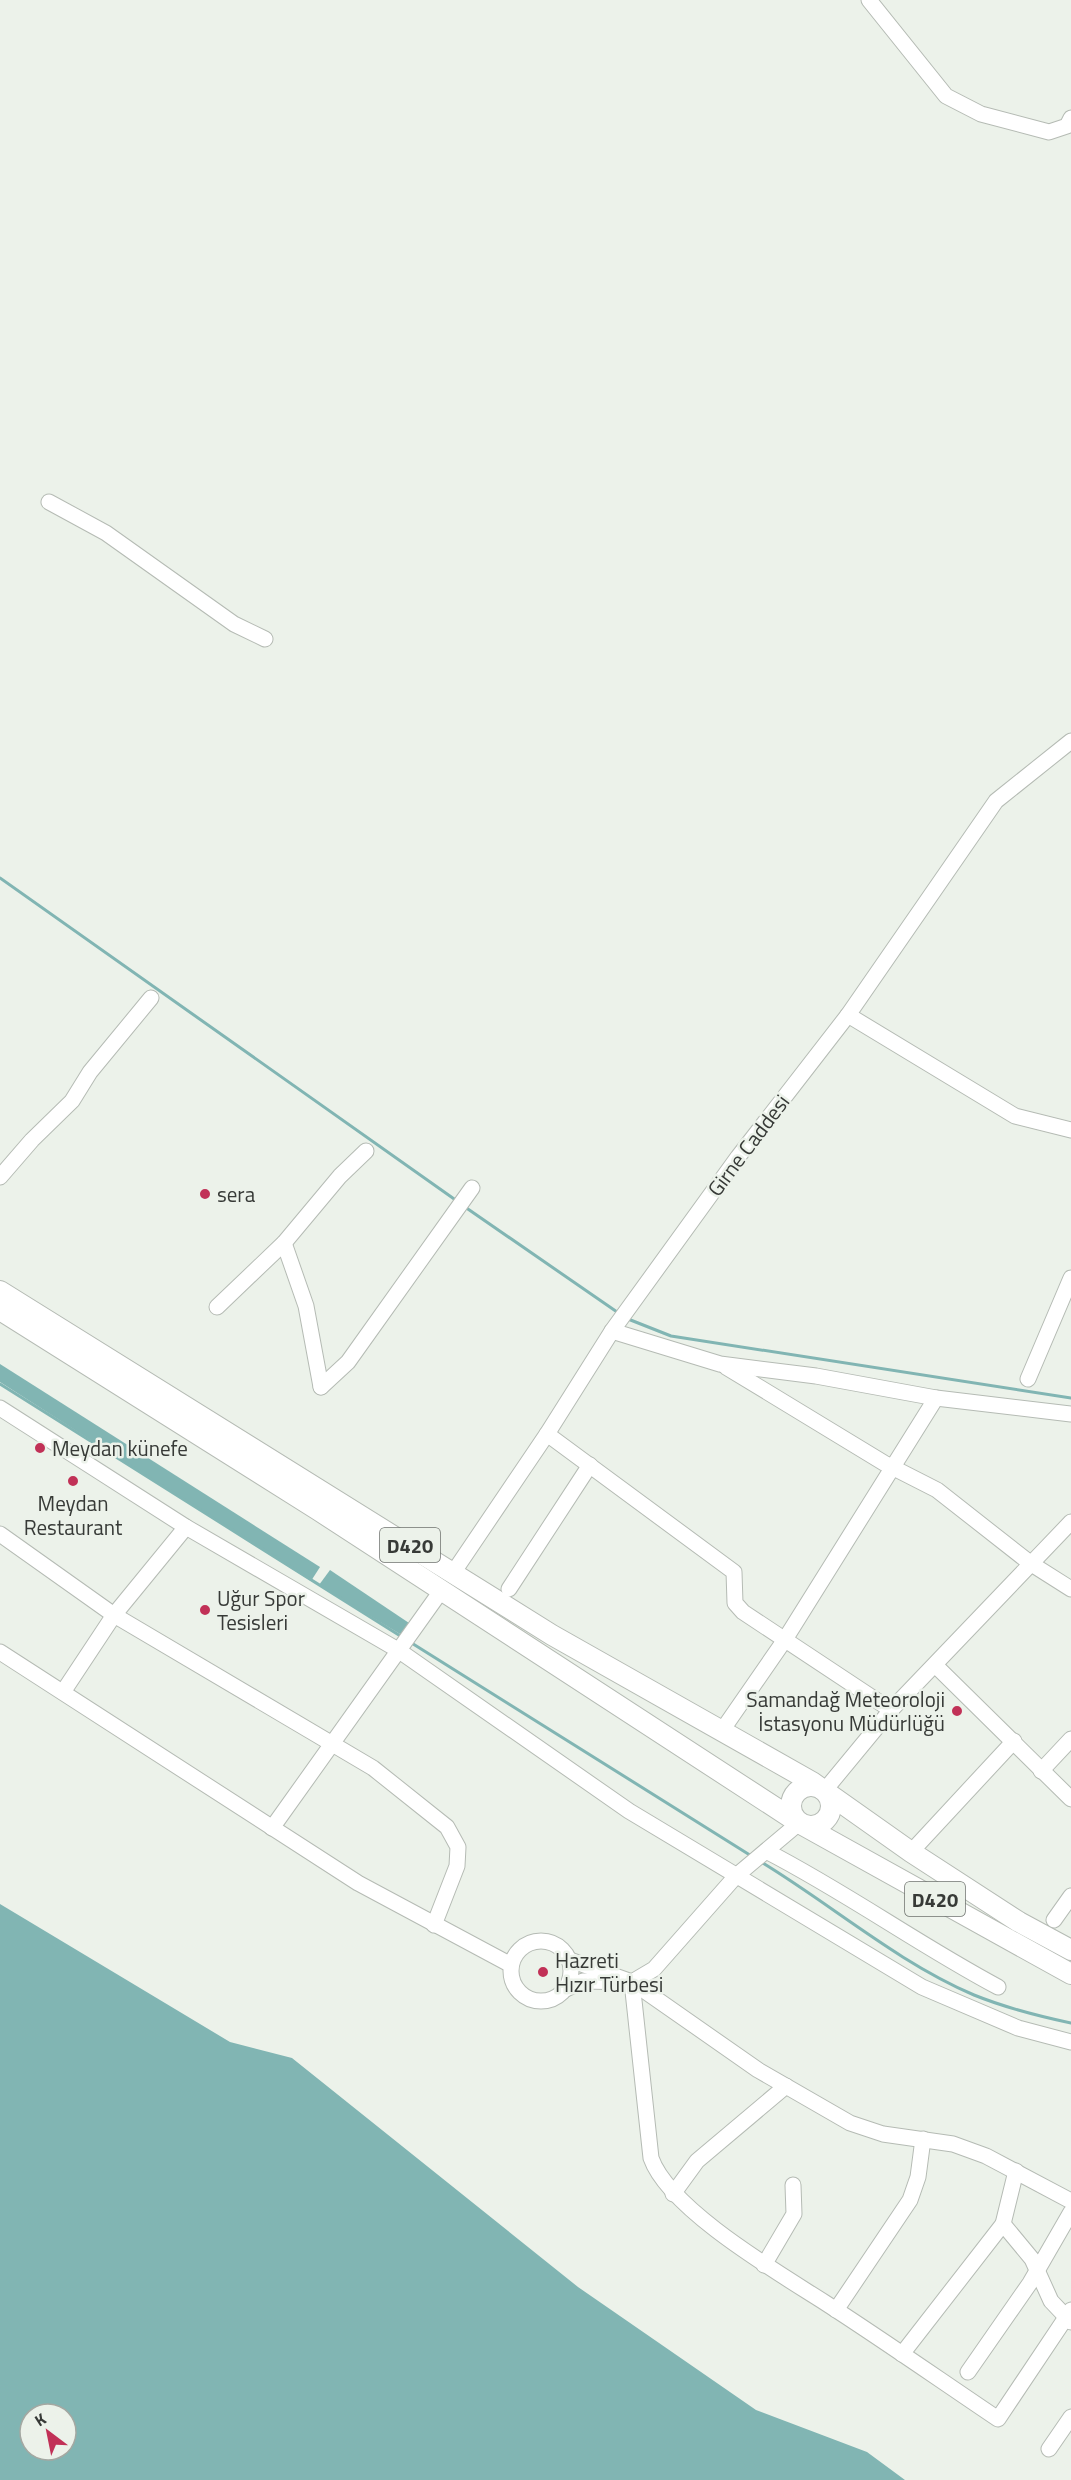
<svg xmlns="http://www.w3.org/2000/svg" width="1071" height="2480" viewBox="0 0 1071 2480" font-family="'Titillium Web',sans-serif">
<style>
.water{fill:#81b5b3;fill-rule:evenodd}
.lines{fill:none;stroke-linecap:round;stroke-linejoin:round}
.stream{stroke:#81b5b3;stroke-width:3}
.minor-casing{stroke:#b5bbb4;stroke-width:17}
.major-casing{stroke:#b5bbb4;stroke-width:22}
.minor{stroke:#fff;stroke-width:15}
.major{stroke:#fff;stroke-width:20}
.poi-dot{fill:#c13157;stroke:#ecf2ea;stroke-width:2}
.labels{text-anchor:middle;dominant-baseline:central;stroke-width:5;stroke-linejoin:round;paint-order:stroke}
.shield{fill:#ecf2ea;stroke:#6d716d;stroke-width:1.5}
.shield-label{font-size:20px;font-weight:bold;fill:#373a37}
.street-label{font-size:21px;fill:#373a37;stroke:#ecf2ea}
.poi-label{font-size:21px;fill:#373a37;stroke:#ecf2ea;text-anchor:start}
</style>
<rect width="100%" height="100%" fill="#ecf2ea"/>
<g class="water">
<polygon points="0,1364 320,1567 311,1581 0,1382"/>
<polygon points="330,1570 412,1625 405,1637 319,1585"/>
<path d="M0 1904 230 2042 292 2058 578 2287 756 2410 867 2452 905 2480H0ZM30 2414H66V2450H30Z"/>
</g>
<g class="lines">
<g class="stream">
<polyline points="0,878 457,1201"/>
<polyline points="465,1207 620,1314"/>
<polyline points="628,1319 671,1336 1071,1398"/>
<polyline points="0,1384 402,1637"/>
<polyline points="410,1642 753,1857"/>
<path d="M761 1862C832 1905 897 1962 974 1995 1006 2008 1038 2016 1071 2023"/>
</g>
<g class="minor-casing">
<g id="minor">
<polyline points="869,0 946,96 981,114 1049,132 1067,126 1071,118"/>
<polyline points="49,502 106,533 234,624 265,639"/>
<polyline points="848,1015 1015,1116 1071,1130"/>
<polyline points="0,1177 32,1140 72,1101 90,1072 151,998"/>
<polyline points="284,1243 306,1306 321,1387"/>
<polyline points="217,1307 284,1243 340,1176 366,1151"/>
<polyline points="612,1331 720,1364 816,1376 936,1398 1071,1414"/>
<polyline points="726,1367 884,1463 937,1490 1030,1563 1071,1589"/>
<polyline points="1028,1379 1071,1278"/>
<polyline points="321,1387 348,1362 472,1188"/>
<polyline points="0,1408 186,1527 398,1650 629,1811 922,1987 1018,2028 1071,2042"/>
<polyline points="547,1434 734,1572 735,1603 743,1612 891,1710"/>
<polyline points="0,1534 114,1615 373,1768 447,1827 458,1847 457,1866 434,1925"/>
<polyline points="453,1573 547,1434 612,1331 738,1157 848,1015 996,801 1071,741"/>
<polyline points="509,1589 590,1465"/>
<polyline points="0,1652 358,1883 511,1965"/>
<polyline points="936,1666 1071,1799"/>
<polyline points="63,1692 114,1615 186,1527"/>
<polyline points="721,1732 784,1641 936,1398"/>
<polyline points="1041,1771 1071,1739"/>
<polyline points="825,1790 891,1710 1071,1522"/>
<polyline points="272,1828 441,1591"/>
<path d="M766 1851C846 1892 919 1945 998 1987"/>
<polyline points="911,1852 1014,1741"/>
<polyline points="1054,1920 1071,1896"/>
<circle cx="541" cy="1971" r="30"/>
<polyline points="570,1960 632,1982 758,2070 850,2123 883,2134 953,2144 986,2156 1071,2201"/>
<path d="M632 1982 651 2158C669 2209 777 2272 824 2302 883 2340 940 2380 998 2419L1071 2310"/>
<polyline points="566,1989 583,1981 632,1982 654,1969 736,1876 799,1823"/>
<polyline points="673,2194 697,2161 786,2086"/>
<polyline points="1003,2224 1032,2259 1051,2301 1071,2322"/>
<polyline points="764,2265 794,2214 793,2185"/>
<polyline points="836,2310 910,2200 918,2177 923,2139"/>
<polyline points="902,2354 1003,2224 1016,2171"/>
<polyline points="968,2372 1030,2283 1071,2212"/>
<polyline points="1049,2449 1071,2417"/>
</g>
</g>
<g class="major-casing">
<g id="major">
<polyline points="0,1291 552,1635 812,1782 911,1852 1019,1922 1071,1950"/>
<polyline points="0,1310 318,1510 799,1823 1071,1974"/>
<circle cx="811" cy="1806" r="20"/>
</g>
</g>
<use href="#minor" class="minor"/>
<use href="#major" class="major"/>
</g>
<g class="poi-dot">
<circle cx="205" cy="1194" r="6"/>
<circle cx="40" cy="1448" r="6"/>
<circle cx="73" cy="1481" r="6"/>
<circle cx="205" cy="1610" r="6"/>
<circle cx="957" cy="1711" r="6"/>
<circle cx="543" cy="1972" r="6"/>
</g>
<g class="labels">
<g class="shield">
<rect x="380" y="1528" width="60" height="34" rx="4.5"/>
<rect x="905" y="1882" width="60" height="34" rx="4.5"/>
</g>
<g class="shield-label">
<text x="410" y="1545">D420</text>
<text x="935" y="1899">D420</text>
</g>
<g class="street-label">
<text transform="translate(748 1145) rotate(-53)">Girne Caddesi</text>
</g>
<g class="poi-label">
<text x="217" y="1194">sera</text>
<text x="52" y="1448">Meydan künefe</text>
<text x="73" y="1503" text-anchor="middle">Meydan<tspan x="73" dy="24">Restaurant</tspan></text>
<text x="217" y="1598">Uğur Spor<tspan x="217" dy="24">Tesisleri</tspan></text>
<text x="945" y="1699" text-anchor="end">Samandağ Meteoroloji<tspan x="945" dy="24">İstasyonu Müdürlüğü</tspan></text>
<text x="555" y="1960">Hazreti<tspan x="555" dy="24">Hızır Türbesi</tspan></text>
</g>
</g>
<g transform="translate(48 2432) rotate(328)"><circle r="28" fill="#ecf2ea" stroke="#a4a8a2" stroke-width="1.5"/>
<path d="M0-4.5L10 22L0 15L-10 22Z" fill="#c13157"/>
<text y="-9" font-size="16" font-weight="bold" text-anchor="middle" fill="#373a37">K</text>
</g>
</svg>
